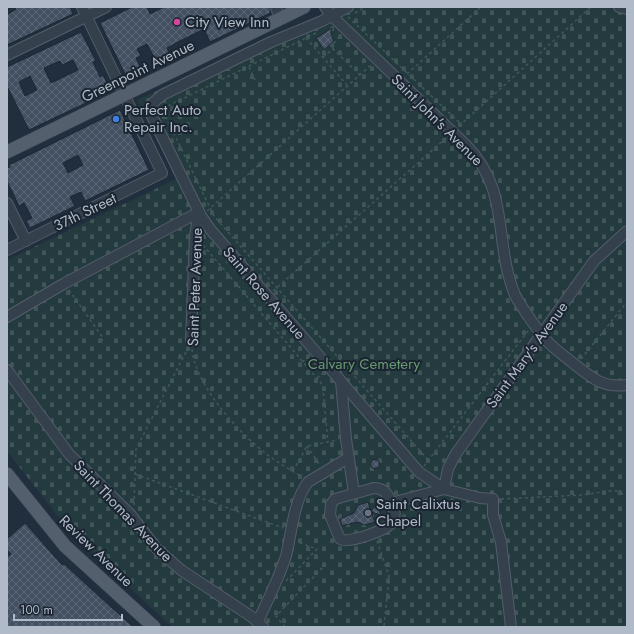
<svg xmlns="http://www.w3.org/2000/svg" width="634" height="634" viewBox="0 0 634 634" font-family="Jost,sans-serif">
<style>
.cemetery{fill:url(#cemetery-stones)}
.building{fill:url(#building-cross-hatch);stroke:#1d2733;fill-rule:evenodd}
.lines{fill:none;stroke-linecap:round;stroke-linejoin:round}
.minor-casing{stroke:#545d6a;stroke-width:12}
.major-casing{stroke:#3f4955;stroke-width:14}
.path{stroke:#41585b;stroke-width:1.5;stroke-dasharray:3 3;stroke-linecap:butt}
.minor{stroke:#35404d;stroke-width:10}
.major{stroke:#535f6d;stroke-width:13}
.hotel-dot{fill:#d1479c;stroke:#1b2531;stroke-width:1.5}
.shop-dot{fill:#3f7fe0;stroke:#1b2531;stroke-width:1.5}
.worship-dot{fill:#6b7280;stroke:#1b2531;stroke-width:1.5}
.labels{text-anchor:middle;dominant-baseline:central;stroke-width:4;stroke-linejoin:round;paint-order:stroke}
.poi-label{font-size:15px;fill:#b1bac8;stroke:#1b2531;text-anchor:start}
.street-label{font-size:15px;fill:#b1bac8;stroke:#1b2531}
.park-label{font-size:15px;fill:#679a71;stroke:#1b2531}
</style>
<defs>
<pattern id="cemetery-stones" width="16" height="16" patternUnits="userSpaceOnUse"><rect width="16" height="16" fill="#233b3e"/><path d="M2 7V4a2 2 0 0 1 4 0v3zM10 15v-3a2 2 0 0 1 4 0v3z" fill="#415558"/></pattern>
<pattern id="building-cross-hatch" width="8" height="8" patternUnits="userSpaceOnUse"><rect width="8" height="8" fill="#425061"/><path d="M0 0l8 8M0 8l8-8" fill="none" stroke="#5b6776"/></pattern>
</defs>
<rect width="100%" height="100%" fill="#212e3d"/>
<polygon class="cemetery" points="337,7 627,7 627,627 172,627 71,533 7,451 7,260 176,179 137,100"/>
<g class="building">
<polygon points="15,7 70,7 73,14 7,45 7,15 16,9"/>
<polygon points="132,7 147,7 150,14 164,7 270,7 270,13 210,42 204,29 178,42 167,48 173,60 159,67 147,44 137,49 141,56 136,58 144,75 129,82 100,23"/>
<polygon points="332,28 331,34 334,41 324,50 316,38"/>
<path d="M81 32 96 61 93 62 100 77 103 75 111 91 29 130 7 86V67ZM73 60 78 70 51 83 44 68 60 61 62 65ZM30 76 37 90 25 96 19 82Z"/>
<path d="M120 110 149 170 85 201 81 192 70 197 75 206 30 228 26 221 32 218 24 203 19 206 7 181V168L10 167 9 165ZM78 155 83 165 68 173 63 163Z"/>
<circle cx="375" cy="464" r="4.5"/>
<polygon points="368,502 371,511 377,503 381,515 371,512 375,522 365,525 357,522 342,526 340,519 354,513 358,505"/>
<polygon points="25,523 62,565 64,564 133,627 7,627 7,557 11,554 7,550 7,539"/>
</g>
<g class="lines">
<g class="minor-casing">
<g id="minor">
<path d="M325 7 332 16 466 145C511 191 493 241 515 295 520 305 542 337 550 344 557 351 566 357 573 363 592 378 602 388 627 385"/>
<polyline points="348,7 322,21 271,42 162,95 153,103 152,116 201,216 210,229 419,472 444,489"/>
<polyline points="619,7 627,9"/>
<polyline points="276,8 280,18"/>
<polyline points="7,55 106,7"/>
<polyline points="7,203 26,241"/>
<polyline points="7,250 162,173 82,7"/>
<polyline points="7,317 65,283 199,212"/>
<polyline points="191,341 195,236 199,212"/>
<polyline points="7,370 69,454 130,514 157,549 181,570 252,617 263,627"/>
<polyline points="341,381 346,439 354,493"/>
<path d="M374 488C382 488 387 492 390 500 393 506 397 514 393 521 389 530 348 544 340 539L330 515 331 504 335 499Z"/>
<polyline points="444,489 448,469 455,455 594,261 627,231"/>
<polyline points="391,503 444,489 480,498 493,499 493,515 501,542 511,627"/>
<path d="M258 621C268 600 279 578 286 556 292 532 293 502 308 482L348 458"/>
</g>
</g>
<g class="major-casing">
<g id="major">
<polyline points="7,152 304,7"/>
<polyline points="7,474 65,546 154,627"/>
</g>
</g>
<g class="path">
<polyline points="585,7 591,8"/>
<polyline points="355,13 365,7"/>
<polyline points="348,17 461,124"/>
<polyline points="316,33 162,109 214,216 428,460"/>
<polyline points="306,38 347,85"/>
<polyline points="333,49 333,44 340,36"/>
<polyline points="323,57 333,49 360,75"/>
<polyline points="249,67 255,80"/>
<polyline points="407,74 481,7"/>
<polyline points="459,126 591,7"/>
<polyline points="207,211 371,65"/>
<polyline points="203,245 321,383 323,389 328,442"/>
<polyline points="69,290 103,338 101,343"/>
<polyline points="273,291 446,138"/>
<path d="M192 349C195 384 236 430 264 452 275 461 289 469 302 477"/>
<polyline points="581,359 627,302"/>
<polyline points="302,362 309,357"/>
<polyline points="317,378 323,373"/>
<polyline points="307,446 320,465"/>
<polyline points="424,466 528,331"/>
<polyline points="293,471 307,446 338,440"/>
<polyline points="135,474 283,528"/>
<polyline points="501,499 582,495 609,491 617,491 627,496"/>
<polyline points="134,505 136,449 188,348"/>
<polyline points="377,541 389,576 384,627"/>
<polyline points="286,581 317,549 297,542"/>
<polyline points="285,627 276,616 326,564"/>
</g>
<use href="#minor" class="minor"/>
<use href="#major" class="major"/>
</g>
<circle class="hotel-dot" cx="177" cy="22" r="4"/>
<circle class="shop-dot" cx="116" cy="119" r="4"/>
<circle class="worship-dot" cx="368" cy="513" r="4"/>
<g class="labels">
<g class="poi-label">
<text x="185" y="22">City View Inn</text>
<text x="124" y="110">Perfect Auto<tspan x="124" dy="17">Repair Inc.</tspan></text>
<text x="376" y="504">Saint Calixtus<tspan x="376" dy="17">Chapel</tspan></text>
</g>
<g class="street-label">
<text transform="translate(138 71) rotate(-26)">Greenpoint Avenue</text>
<text transform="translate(437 120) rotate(45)">Saint John's Avenue</text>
<text transform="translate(85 212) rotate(-26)">37th Street</text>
<text transform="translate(195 287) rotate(-88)">Saint Peter Avenue</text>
<text transform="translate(264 293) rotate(49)">Saint Rose Avenue</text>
<text transform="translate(527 355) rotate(-54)">Saint Mary's Avenue</text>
<text transform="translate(123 511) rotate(46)">Saint Thomas Avenue</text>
<text transform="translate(96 551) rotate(44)">Review Avenue</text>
</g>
<g class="park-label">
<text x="364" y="364">Calvary Cemetery</text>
</g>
</g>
<rect width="634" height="634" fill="none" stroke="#b1bac8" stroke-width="16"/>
<path d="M14 614v6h108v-6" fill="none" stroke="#b1bac8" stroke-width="2"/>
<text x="20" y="614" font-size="12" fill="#b1bac8" stroke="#1b2531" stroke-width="3" paint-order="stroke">100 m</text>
</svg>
